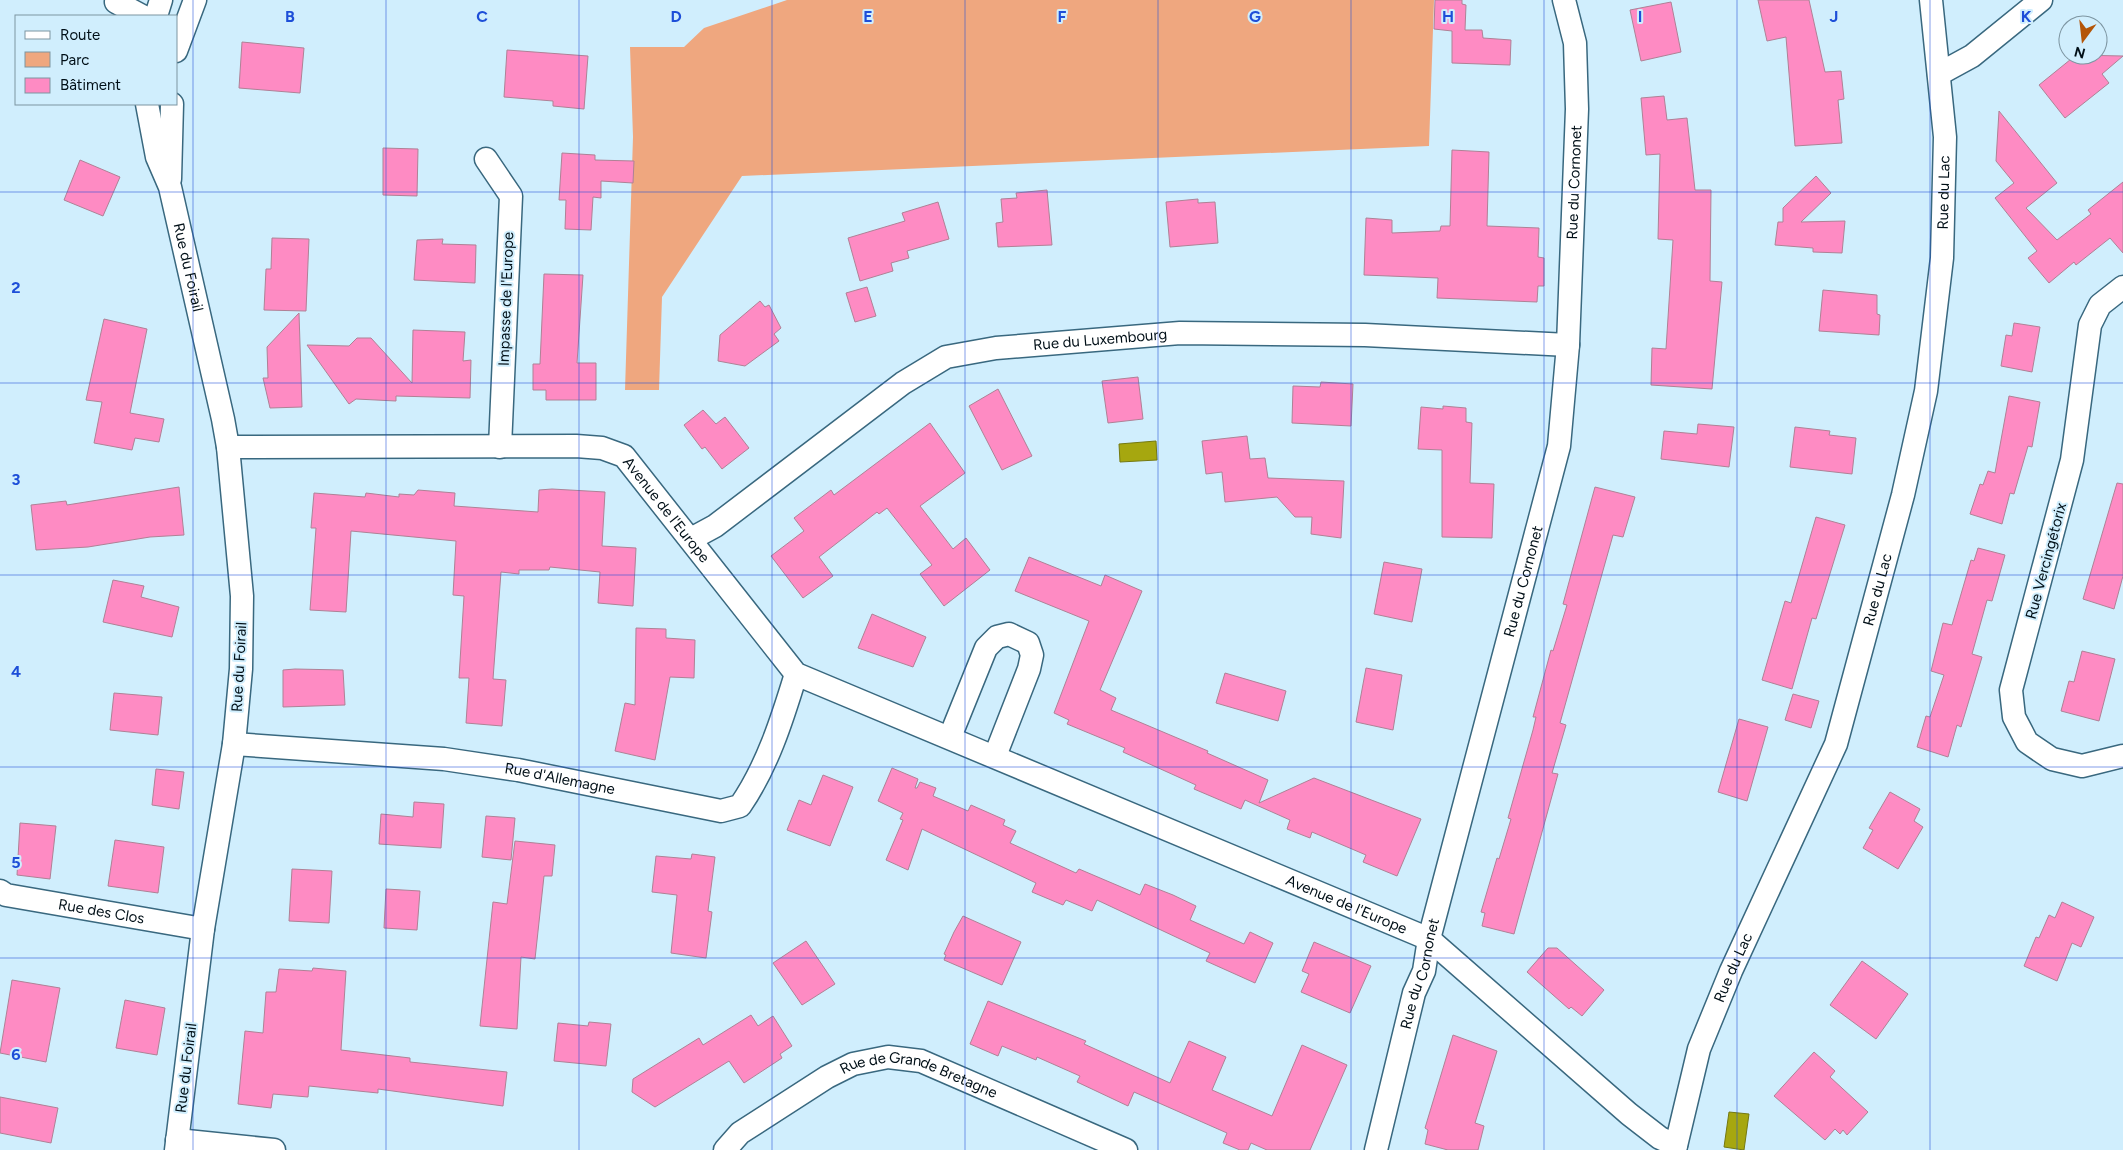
<svg xmlns="http://www.w3.org/2000/svg" width="2123" height="1150" viewBox="0 0 2123 1150" font-family="Figtree,sans-serif">
<style>
.green{fill:#efa77f}
.water{fill:#a6a70f;stroke:#747911}
.building{fill:#fe8bc3;stroke:#af8196}
.lines{fill:none;stroke-linecap:round;stroke-linejoin:round}
.minor-casing{stroke:#39687f;stroke-width:25}
.minor{stroke:#fff;stroke-width:22}
.grid{fill:none;stroke:#1d4ed8;stroke-width:1;stroke-opacity:0.55}
.labels{text-anchor:middle;dominant-baseline:central;stroke-width:4;stroke-linejoin:round;paint-order:stroke}
.street-label{font-size:15px;fill:#000f17;stroke:#d0eefd}
.grid-label{font-size:16px;text-anchor:middle;font-weight:bold;fill:#1d4ed8;stroke:#d0eefd;stroke-width:4;stroke-linejoin:round;paint-order:stroke}
</style>
<rect width="100%" height="100%" fill="#d0eefd"/>
<polygon class="green" points="787,0 1434,0 1429,146 742,176 662,297 659,390 625,390 633,137 630,47 684,47 704,28"/>
<g class="water">
<polygon points="1156,441 1157,460 1120,462 1119,444"/>
<polygon points="1729,1112 1749,1114 1744,1150 1724,1147"/>
</g>
<g class="building">
<polygon points="1435,0 1462,0 1462,4 1466,5 1465,30 1482,30 1483,38 1511,40 1510,65 1452,63 1452,31 1434,29"/>
<polygon points="1758,0 1809,0 1825,72 1841,71 1844,99 1838,100 1842,143 1795,146 1786,37 1767,41"/>
<polygon points="1671,2 1681,52 1641,61 1630,10"/>
<polygon points="242,42 304,48 300,93 239,88"/>
<polygon points="507,50 588,56 584,109 553,106 553,101 504,97"/>
<polygon points="2076,55 2123,56 2102,74 2109,83 2065,118 2039,85"/>
<polygon points="1664,96 1667,120 1687,118 1695,190 1711,190 1710,281 1722,282 1712,389 1651,385 1652,348 1666,349 1673,240 1658,239 1660,154 1646,155 1641,98"/>
<polygon points="1999,111 2057,183 2026,208 2057,240 2091,214 2088,210 2123,182 2123,253 2110,238 2076,265 2074,262 2049,283 2028,258 2037,251 1995,198 2014,183 1996,161"/>
<polygon points="383,148 418,149 417,196 383,195"/>
<polygon points="1452,150 1489,152 1487,226 1539,228 1538,257 1544,258 1544,286 1538,286 1537,302 1437,298 1438,278 1364,275 1366,218 1392,220 1392,233 1440,231 1441,226 1450,226"/>
<polygon points="562,153 595,155 595,160 634,161 633,183 601,181 601,198 593,197 591,230 565,229 566,200 559,200"/>
<polygon points="80,160 120,177 103,216 64,200"/>
<polygon points="1816,176 1831,193 1801,222 1845,221 1842,253 1813,252 1813,248 1775,245 1778,222 1783,222 1783,208"/>
<polygon points="1047,190 1052,245 998,247 996,223 1003,222 1001,199 1017,198 1016,193"/>
<polygon points="1198,199 1198,203 1215,202 1218,243 1170,247 1166,202"/>
<polygon points="938,202 949,239 907,251 909,258 891,263 893,271 860,281 848,238 905,221 902,213"/>
<polygon points="272,238 309,239 306,311 264,310 266,269 271,269"/>
<polygon points="443,239 442,244 476,245 475,283 414,280 417,240"/>
<polygon points="544,274 583,275 577,363 596,363 596,400 546,400 546,390 533,390 533,364 540,364"/>
<polygon points="867,287 876,316 855,322 846,293"/>
<polygon points="1823,290 1877,295 1877,314 1880,315 1879,335 1819,331"/>
<polygon points="760,301 765,307 769,305 781,328 774,334 779,341 745,366 718,361 720,335"/>
<polygon points="299,313 302,407 270,408 263,378 268,378 267,347"/>
<polygon points="104,319 147,329 130,413 164,419 159,442 135,438 132,450 94,443 102,402 86,400"/>
<polygon points="2014,323 2040,327 2032,372 2001,366 2006,335 2012,336"/>
<polygon points="413,330 465,332 463,361 471,360 470,398 396,396 396,401 356,399 349,404 307,345 349,346 357,338 371,338 412,383"/>
<polygon points="1138,377 1143,419 1108,423 1102,381"/>
<polygon points="1321,382 1353,384 1351,426 1292,423 1293,386 1320,387"/>
<polygon points="998,389 1032,456 1002,470 969,406"/>
<polygon points="2009,396 2040,402 2032,447 2028,446 2014,494 2010,493 2002,524 1970,514 1980,484 1983,485 1988,471 1995,473"/>
<polygon points="1443,406 1466,408 1466,422 1472,423 1470,483 1494,484 1492,538 1442,537 1442,450 1418,449 1421,407 1443,409"/>
<polygon points="703,410 716,424 725,417 749,448 722,469 705,447 702,449 684,425"/>
<polygon points="930,423 965,473 920,506 953,549 966,538 990,570 944,606 920,574 932,565 887,508 879,514 877,512 819,557 833,576 803,598 771,556 804,531 794,518 831,490 834,495"/>
<polygon points="1698,424 1734,427 1729,467 1661,459 1664,431 1697,434"/>
<polygon points="1795,427 1830,431 1829,435 1856,438 1852,474 1790,467"/>
<polygon points="1247,436 1250,459 1265,458 1268,478 1344,481 1341,538 1311,534 1312,517 1295,517 1277,497 1225,502 1222,472 1206,474 1202,441"/>
<polygon points="2117,483 2123,484 2123,576 2114,609 2083,599"/>
<polygon points="179,487 184,535 150,537 88,547 36,550 31,505 66,501 67,505"/>
<polygon points="1595,487 1635,497 1623,537 1613,535 1560,723 1566,725 1552,773 1558,774 1514,934 1482,926 1485,913 1481,912 1497,858 1499,859 1511,819 1508,818 1533,730 1536,717 1533,717 1551,650 1553,651 1567,605 1563,604"/>
<polygon points="552,489 605,492 602,546 636,548 633,606 598,603 600,572 550,567 549,570 519,570 519,574 501,572 493,679 506,680 502,726 466,723 469,678 459,678 464,596 453,595 456,541 351,531 346,612 310,610 316,528 311,528 314,493 365,497 366,493 399,497 399,494 414,495 418,490 455,493 454,506 538,512 539,490"/>
<polygon points="1816,517 1845,525 1816,619 1812,618 1792,689 1762,680 1785,601 1791,603"/>
<polygon points="1978,548 2005,555 1992,601 1987,600 1972,654 1982,657 1961,727 1957,725 1948,757 1917,747 1926,716 1930,717 1944,675 1931,671 1943,623 1952,625 1971,560 1974,561"/>
<polygon points="1029,557 1101,586 1105,575 1142,591 1100,690 1116,698 1111,710 1208,751 1207,753 1268,780 1259,803 1314,778 1421,819 1397,876 1363,862 1366,855 1312,832 1310,838 1287,829 1290,820 1245,800 1241,809 1194,789 1196,785 1123,752 1125,748 1067,724 1069,720 1054,713 1089,621 1015,591"/>
<polygon points="1384,562 1422,569 1412,622 1374,614"/>
<polygon points="113,580 144,586 141,597 179,607 172,637 103,622"/>
<polygon points="872,614 926,637 913,667 858,648"/>
<polygon points="636,628 666,629 666,638 695,640 694,678 670,677 655,760 615,751 625,703 635,705"/>
<polygon points="2082,651 2115,659 2099,721 2061,711 2069,681 2074,682"/>
<polygon points="1366,668 1402,675 1393,730 1356,722"/>
<polygon points="295,669 343,670 345,705 283,707 283,670"/>
<polygon points="1225,673 1286,691 1278,721 1216,703"/>
<polygon points="114,693 162,697 158,735 110,730"/>
<polygon points="1793,694 1819,701 1811,728 1785,720"/>
<polygon points="1739,719 1768,727 1747,801 1718,792"/>
<polygon points="892,768 918,779 915,788 917,788 920,782 936,788 933,796 968,811 971,805 1005,820 1003,825 1016,831 1010,843 1076,873 1079,869 1140,895 1145,884 1173,895 1196,906 1190,920 1244,944 1250,932 1273,943 1255,983 1206,961 1210,953 1097,900 1092,911 1066,900 1063,905 1032,892 1036,883 922,829 908,870 886,860 903,820 900,819 903,813 878,801"/>
<polygon points="156,769 184,772 179,809 152,805"/>
<polygon points="823,775 853,787 830,846 787,830 799,800 811,805"/>
<polygon points="1890,792 1920,809 1914,821 1923,827 1898,869 1863,848 1873,830 1869,828"/>
<polygon points="414,802 444,804 441,848 379,844 381,814 413,817"/>
<polygon points="486,816 515,818 511,860 482,857"/>
<polygon points="20,823 56,826 50,879 17,875"/>
<polygon points="115,840 164,847 158,893 108,886"/>
<polygon points="515,841 555,845 552,876 544,876 535,959 521,957 517,1029 480,1026 493,902 507,904"/>
<polygon points="692,854 715,857 708,911 712,912 706,958 671,953 677,895 652,892 656,856 691,859"/>
<polygon points="292,869 332,871 329,923 289,921"/>
<polygon points="386,889 420,891 417,930 384,928"/>
<polygon points="2062,902 2094,917 2081,947 2072,943 2057,981 2024,966 2036,937 2039,938 2049,915 2055,918"/>
<polygon points="963,916 1021,942 1002,985 944,960 946,955 944,954 954,932"/>
<polygon points="806,941 835,984 802,1005 773,963"/>
<polygon points="1314,942 1371,966 1350,1013 1301,992 1309,974 1302,971"/>
<polygon points="1548,948 1557,948 1604,990 1582,1016 1571,1007 1569,1009 1527,972"/>
<polygon points="1862,961 1908,994 1876,1039 1830,1005"/>
<polygon points="313,968 346,971 341,1050 410,1058 410,1062 507,1072 503,1106 378,1089 378,1093 309,1086 308,1097 273,1094 271,1108 238,1104 245,1031 263,1033 266,992 276,992 279,969 312,971"/>
<polygon points="12,980 60,988 46,1062 0,1053"/>
<polygon points="125,1000 165,1008 157,1055 116,1048"/>
<polygon points="988,1001 1086,1041 1084,1044 1170,1083 1189,1041 1226,1057 1212,1090 1272,1116 1302,1045 1347,1065 1310,1150 1267,1150 1251,1143 1248,1150 1240,1150 1223,1143 1227,1133 1134,1092 1128,1106 1077,1082 1080,1076 1037,1057 1036,1060 1002,1046 998,1056 970,1044"/>
<polygon points="751,1015 758,1026 773,1016 792,1046 780,1054 782,1058 744,1083 729,1061 655,1107 632,1092 633,1079 699,1038 703,1045"/>
<polygon points="589,1022 611,1024 606,1066 554,1061 558,1023 588,1026"/>
<polygon points="1453,1035 1497,1051 1475,1123 1484,1126 1478,1150 1448,1150 1425,1144 1428,1130 1425,1128"/>
<polygon points="1814,1052 1835,1071 1830,1077 1868,1112 1847,1135 1843,1130 1840,1134 1835,1129 1825,1140 1774,1096"/>
<polygon points="0,1097 58,1108 51,1143 0,1133"/>
</g>
<g class="lines">
<g class="minor-casing">
<g id="minor">
<polyline points="116,2 142,16"/>
<polyline points="156,16 161,0"/>
<polyline points="176,51 195,0"/>
<polyline points="1939,74 1972,56 2041,0"/>
<path id="s1" d="M147 104 157 157 170 187 223 419 228 447 242 596 241 669 234 744 203 929 176 1150"/>
<polyline points="486,159 511,196 500,447"/>
<polyline points="170,179 172,104"/>
<polyline points="2123,287 2100,305 2090,325 2072,460 2011,690 2014,717 2027,742 2052,759 2082,766 2123,756"/>
<path id="s2" d="M228 447 576 446 602 448 624 456 796 674 1429 939 1629 1114 1660 1138 1676 1145"/>
<path id="s3" d="M691 539 715 526 903 383 946 357 996 348 1180 333 1365 335 1568 345"/>
<polyline points="950,737 986,648 997,637 1009,634 1028,643 1032,655 1029,669 995,756"/>
<path id="s4" d="M234 744 444 759 518 770 721 811 740 806C767 767 782 720 796 674"/>
<path id="s5" d="M0 891 6 895 203 929"/>
<polyline points="177,1140 274,1150"/>
<path id="s6" d="M725 1150 740 1133 827 1077 853 1064 888 1057 921 1061 1126 1150"/>
<path id="s7" d="M1376 1150 1414 993 1424 971 1429 939 1559 446 1568 345 1577 109 1575 43 1564 0"/>
<path id="s8" d="M1675 1150 1699 1049 1731 971 1836 744 1903 495 1926 391 1942 258 1945 137 1931 0"/>
</g>
</g>
<use href="#minor" class="minor"/>
</g>
<path class="grid" d="M193 0V1150M386 0V1150M579 0V1150M772 0V1150M965 0V1150M1158 0V1150M1351 0V1150M1544 0V1150M1737 0V1150M1930 0V1150M0 192H2123M0 383H2123M0 575H2123M0 767H2123M0 958H2123"/>
<g class="labels">
<g class="street-label">
<text stroke="none"><textPath href="#s7" startOffset="992">Rue du Cornonet</textPath></text>
<text stroke="none"><textPath href="#s8" startOffset="1002">Rue du Lac</textPath></text>
<text stroke="none"><textPath href="#s1" startOffset="169">Rue du Foirail</textPath></text>
<text transform="translate(506 299) rotate(-88)">Impasse de l'Europe</text>
<text stroke="none"><textPath href="#s3" startOffset="469">Rue du Luxembourg</textPath></text>
<text stroke="none"><textPath href="#s2" startOffset="466">Avenue de l'Europe</textPath></text>
<text transform="translate(2046 561) rotate(-75)">Rue Vercingétorix</text>
<text stroke="none"><textPath href="#s7" startOffset="588">Rue du Cornonet</textPath></text>
<text stroke="none"><textPath href="#s8" startOffset="598">Rue du Lac</textPath></text>
<text transform="translate(239 667) rotate(-87)">Rue du Foirail</text>
<text stroke="none"><textPath href="#s4" startOffset="328">Rue d'Allemagne</textPath></text>
<text stroke="none"><textPath href="#s2" startOffset="1272">Avenue de l'Europe</textPath></text>
<text stroke="none"><textPath href="#s5" startOffset="104">Rue des Clos</textPath></text>
<text stroke="none"><textPath href="#s8" startOffset="192">Rue du Lac</textPath></text>
<text stroke="none"><textPath href="#s7" startOffset="182">Rue du Cornonet</textPath></text>
<text transform="translate(186 1068) rotate(-83)">Rue du Foirail</text>
<text stroke="none"><textPath href="#s6" startOffset="224">Rue de Grande Bretagne</textPath></text>
</g>
</g>
<g class="grid-label">
<text x="290" y="22">B</text>
<text x="482" y="22">C</text>
<text x="676" y="22">D</text>
<text x="868" y="22">E</text>
<text x="1062" y="22">F</text>
<text x="1255" y="22">G</text>
<text x="1448" y="22">H</text>
<text x="1640" y="22">I</text>
<text x="1834" y="22">J</text>
<text x="2026" y="22">K</text>
<text x="16" y="293">2</text>
<text x="16" y="485">3</text>
<text x="16" y="677">4</text>
<text x="16" y="868">5</text>
<text x="16" y="1060">6</text>
</g>
<rect x="15" y="15" width="162" height="90" fill="#d0eefd" stroke="#7d95a1"/>
<rect x="25" y="31" width="25" height="8" fill="#ffffff" stroke="#7d95a1"/>
<text x="60" y="40" font-size="15" fill="#000f17">Route</text>
<rect x="25" y="52" width="25" height="15" fill="#efa77f" stroke="#7d95a1"/>
<text x="60" y="65" font-size="15" fill="#000f17">Parc</text>
<rect x="25" y="78" width="25" height="15" fill="#fe8bc3" stroke="#7d95a1"/>
<text x="60" y="90" font-size="15" fill="#000f17">Bâtiment</text>
<g transform="translate(2083 40) rotate(195)"><circle r="24" fill="#d0eefd" stroke="#7d95a1"/>
<path d="M0-4L9 19L0 12L-9 19Z" fill="#b45507"/>
<text y="-8" font-size="14" font-weight="bold" text-anchor="middle" fill="#000f17">N</text>
</g>
</svg>
